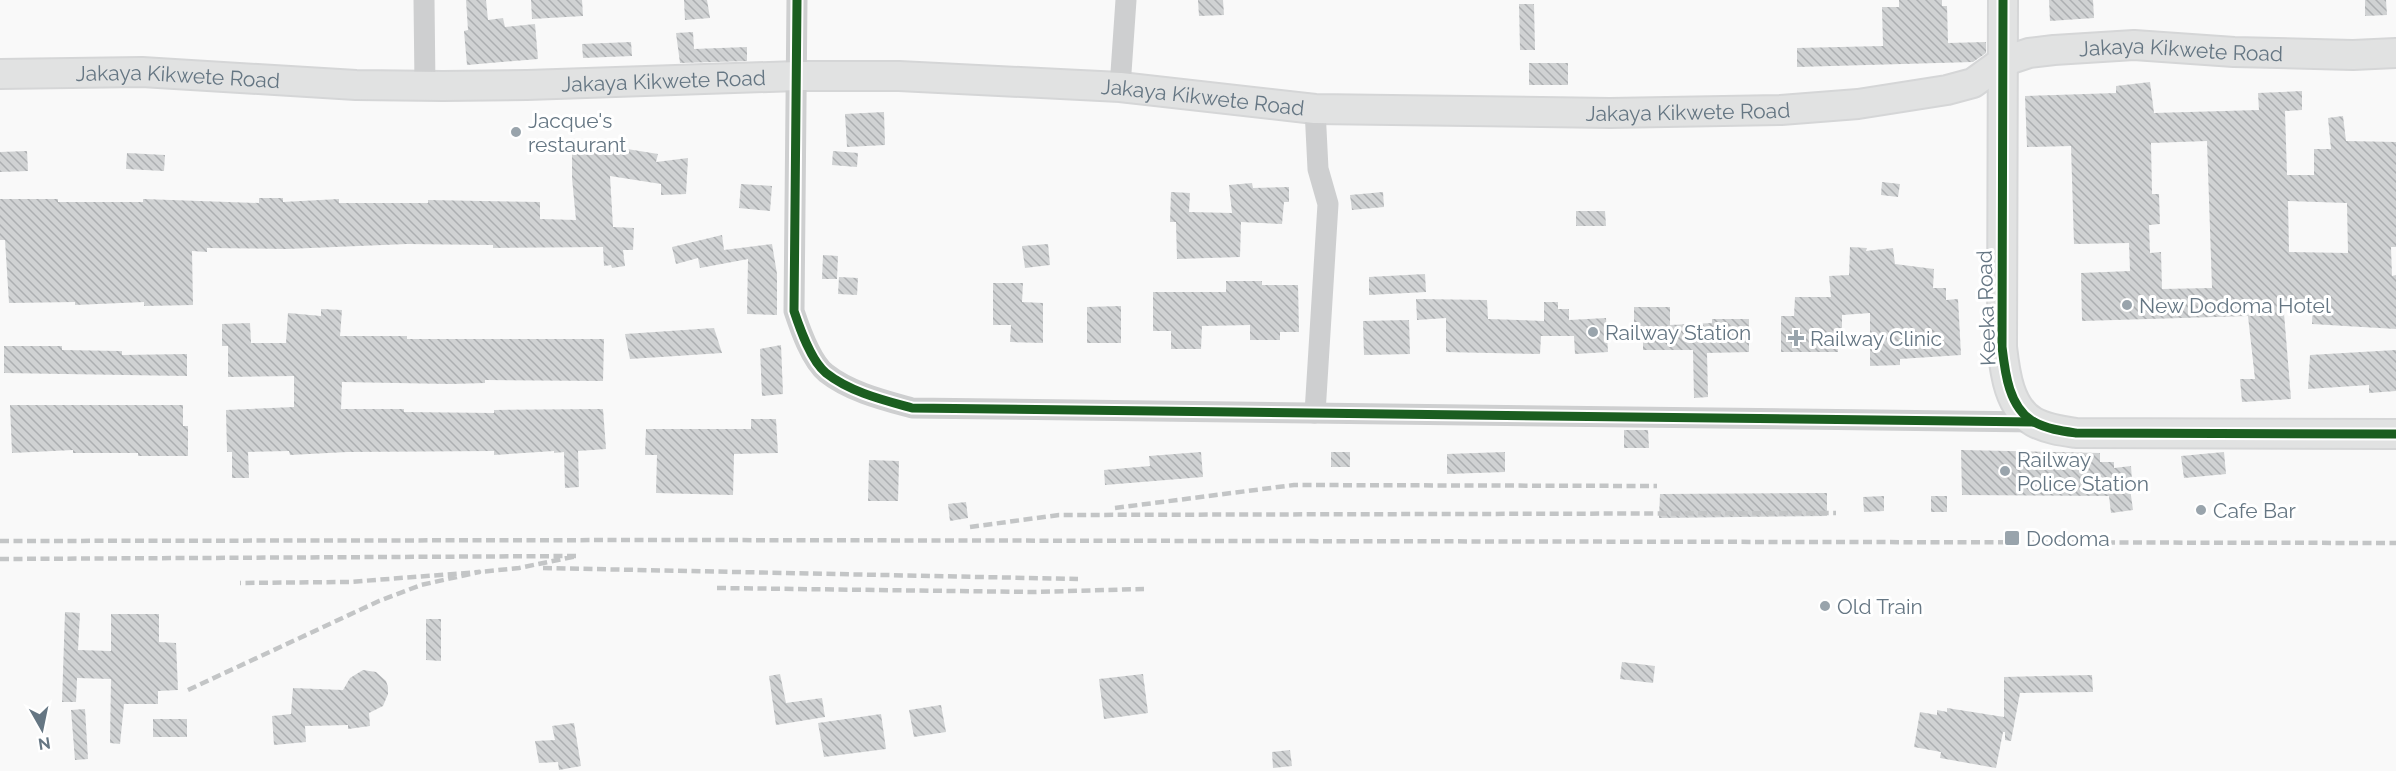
<svg xmlns="http://www.w3.org/2000/svg" width="2396" height="771" viewBox="0 0 2396 771" font-family="Raleway,sans-serif">
<style>
.building{fill:url(#building-back-hatch);fill-rule:evenodd}
.lines{fill:none;stroke-linecap:round;stroke-linejoin:round}
.secondary-casing{stroke:#d5d6d7;stroke-width:32}
.street{stroke:#cecfd0;stroke-width:21}
.secondary{stroke:#e1e2e2;stroke-width:28}
.rail{stroke:#c3c5c6;stroke-width:4.5;stroke-dasharray:9 4.5;stroke-linecap:butt}
.cycleway-casing{stroke:#fff;stroke-width:13}
.cycleway{stroke:#1b5e20;stroke-width:9}
.poi-dot{fill:#99a4ac;stroke:#fff;stroke-width:2}
.labels{text-anchor:middle;dominant-baseline:central;stroke-width:6;stroke-linejoin:round;paint-order:stroke}
.street-label{font-size:21px;fill:#657683;stroke:#fff}
.poi-label{font-size:21px;fill:#657683;stroke:#fff;text-anchor:start}
</style>
<defs>
<pattern id="building-back-hatch" width="6" height="6" patternUnits="userSpaceOnUse" patternTransform="scale(1.5)"><rect width="6" height="6" fill="#d0d2d3"/><path d="M-1 5l2 2M0 0l6 6M5-1l2 2" fill="none" stroke="#acafb1"/></pattern>
</defs>
<rect width="100%" height="100%" fill="#f9f9f9"/>
<g class="building">
<polygon points="466,0 486,0 488,20 503,18 505,27 535,24 538,59 467,65 464,31 468,30"/>
<polygon points="531,0 582,0 583,16 532,19"/>
<polygon points="684,0 707,0 710,18 685,20"/>
<polygon points="1198,0 1223,0 1224,15 1199,16"/>
<polygon points="1899,0 1942,0 1942,6 1947,6 1948,43 1986,42 1986,53 1973,62 1797,67 1797,48 1883,46 1882,7 1899,7"/>
<polygon points="2049,0 2093,0 2094,18 2050,21"/>
<polygon points="2365,0 2386,0 2387,15 2365,16"/>
<polygon points="1519,4 1534,4 1535,50 1520,50"/>
<polygon points="693,32 694,49 747,47 747,61 680,63 676,33"/>
<polygon points="631,42 632,56 583,58 582,44"/>
<rect x="1529" y="63" width="39" height="22"/>
<path d="M2150 82 2154 113 2259 110 2258 93 2302 91V110L2285 111 2287 175H2314V149H2331L2328 118 2343 116 2346 141 2396 142V247H2391L2392 276 2396 275V329L2312 324 2313 298 2283 301 2291 399 2242 402 2240 379H2255L2248 316 2082 321 2081 273 2130 271 2129 243 2074 244 2071 146 2027 147 2025 96 2116 93V86ZM2207 141 2212 288 2162 289 2161 252 2150 253 2149 225 2160 224 2159 194H2152L2151 143ZM2288 201 2347 203 2348 253 2289 252Z"/>
<polygon points="884,112 885,145 847,147 845,114"/>
<polygon points="572,147 621,148 658,154 656,162 688,158 686,194 661,195 661,184 610,176 613,227 634,228 633,250 623,250 625,266 612,268 611,265 604,266 603,247 493,248 493,245 407,244 286,249 207,248 207,252 192,251 193,305 144,306 144,302 75,305 75,302 9,303 5,240 0,240 0,199 58,199 58,202 143,202 143,199 259,203 259,198 283,198 283,202 339,199 339,203 428,203 428,200 540,202 540,219 576,220 572,178"/>
<polygon points="27,151 28,171 0,172 0,152"/>
<polygon points="833,151 858,153 857,167 832,165"/>
<polygon points="127,153 165,155 164,171 126,169"/>
<polygon points="1882,182 1900,184 1898,197 1881,195"/>
<polygon points="1252,183 1253,188 1289,187 1289,202 1284,202 1282,224 1241,222 1240,257 1177,259 1176,222 1170,222 1171,192 1190,193 1189,212 1232,213 1229,185"/>
<polygon points="741,184 772,186 770,211 739,208"/>
<polygon points="1383,192 1384,207 1352,210 1350,195"/>
<polygon points="1576,211 1605,211 1606,226 1576,226"/>
<polygon points="722,235 724,250 772,244 777,274 777,315 747,314 748,259 700,268 698,258 676,264 672,247"/>
<polygon points="1048,244 1050,265 1025,268 1022,246"/>
<polygon points="1850,247 1867,248 1866,251 1893,248 1895,264 1934,269 1933,288 1946,288 1946,300 1958,299 1961,355 1900,359 1900,365 1870,366 1870,313 1842,315 1842,337 1837,337 1838,352 1781,352 1781,316 1794,316 1795,297 1831,297 1829,276 1849,275"/>
<polygon points="823,255 838,256 837,279 822,279"/>
<polygon points="1425,274 1426,292 1369,295 1369,277"/>
<polygon points="839,277 858,278 857,295 838,294"/>
<polygon points="1226,281 1262,281 1262,285 1298,285 1299,332 1280,332 1280,340 1250,340 1250,325 1202,326 1201,349 1171,349 1171,331 1153,331 1153,292 1226,292"/>
<polygon points="993,283 1023,283 1022,302 1043,303 1043,343 1010,342 1011,325 993,325"/>
<polygon points="1416,299 1487,300 1488,319 1544,321 1544,302 1558,302 1558,309 1569,309 1569,320 1606,318 1608,352 1575,354 1574,336 1541,336 1540,354 1446,352 1446,318 1417,320"/>
<polygon points="1121,306 1121,343 1087,343 1087,307"/>
<polygon points="1634,307 1670,307 1670,325 1712,323 1712,319 1749,319 1749,352 1707,353 1708,397 1694,398 1693,350 1643,350 1643,329 1634,329"/>
<polygon points="321,309 342,310 340,336 407,336 407,339 604,339 603,381 485,380 485,383 451,384 342,382 341,409 404,409 404,412 494,413 494,410 603,409 606,449 578,451 579,487 565,488 564,452 554,453 554,451 494,455 494,451 347,452 290,455 289,451 248,452 249,478 232,478 232,452 227,452 226,410 294,407 294,376 228,377 228,346 222,346 222,324 250,323 251,343 286,343 288,313 321,316"/>
<polygon points="1409,320 1410,354 1364,355 1363,321"/>
<polygon points="714,328 722,353 630,359 625,334"/>
<polygon points="781,345 783,394 762,396 760,349"/>
<polygon points="4,346 62,346 62,350 122,351 122,355 187,354 187,376 4,373"/>
<polygon points="2396,350 2396,391 2369,393 2369,385 2308,389 2310,355"/>
<polygon points="10,405 183,405 183,426 188,426 188,456 138,456 138,453 73,453 73,450 12,453"/>
<polygon points="751,419 776,419 778,453 734,454 733,495 656,493 657,455 645,455 646,429 751,429"/>
<polygon points="1624,430 1648,430 1649,448 1624,448"/>
<polygon points="1961,450 2100,453 2100,462 2114,462 2114,468 2131,466 2132,481 2129,481 2133,510 2111,513 2109,496 1962,495"/>
<polygon points="1201,452 1203,477 1105,485 1104,470 1150,466 1149,456"/>
<rect x="1331" y="452" width="19" height="15"/>
<polygon points="1505,452 1505,472 1447,474 1447,454"/>
<polygon points="2224,452 2226,474 2184,478 2181,456"/>
<polygon points="869,460 899,461 898,501 868,501"/>
<polygon points="1827,493 1827,516 1659,518 1660,494"/>
<polygon points="1884,496 1884,511 1864,512 1863,497"/>
<rect x="1931" y="496" width="16" height="16"/>
<polygon points="966,502 968,518 950,521 948,504"/>
<polygon points="65,612 80,613 78,650 111,651 111,614 159,614 159,642 176,643 178,690 158,691 158,704 124,704 120,744 110,743 111,679 77,678 76,702 62,702"/>
<polygon points="426,619 441,619 441,661 426,660"/>
<polygon points="1622,662 1655,666 1653,683 1620,679"/>
<polygon points="363,670 376,672 386,681 388,687 388,694 383,706 369,713 370,726 348,729 348,725 305,726 306,742 274,745 272,716 291,714 293,688 343,690 350,678"/>
<polygon points="780,674 786,703 822,698 825,717 776,725 769,676"/>
<polygon points="1143,674 1148,713 1104,719 1099,679"/>
<polygon points="2092,675 2093,692 2020,693 2011,741 2005,740 2005,732 2003,732 1996,768 1940,758 1941,752 1914,747 1920,712 1937,715 1937,710 1947,712 1947,708 2004,717 2004,677"/>
<polygon points="941,705 946,732 914,737 909,710"/>
<polygon points="85,709 88,759 75,760 71,710"/>
<polygon points="881,714 886,749 824,757 818,723"/>
<rect x="153" y="719" width="34" height="18"/>
<polygon points="574,723 581,766 559,770 558,762 539,763 535,741 555,740 552,726"/>
<polygon points="1290,750 1292,766 1273,768 1272,752"/>
</g>
<g class="lines">
<g class="secondary-casing">
<g id="secondary">
<path d="M2003 0 2002 347C2005 373 2009 408 2034 422 2047 429 2062 431 2076 433L2396 434"/>
<path id="s1" d="M0 74 142 72 356 85 443 86 527 85 797 76H899L1120 87 1315 109 1610 113 1781 110 1858 104 1947 90 1973 83 2002 62 2029 53 2054 50 2134 45 2234 52 2353 55 2396 53"/>
</g>
</g>
<g class="street">
<polyline points="424,0 425,85"/>
<path d="M797 0 794 311C800 329 811 361 826 373 850 392 883 400 912 408L2034 422"/>
<polyline points="1120,87 1126,0"/>
<polyline points="1315,109 1318,169 1328,204 1315,413"/>
</g>
<use href="#secondary" class="secondary"/>
<g class="rail">
<polyline points="1115,508 1294,485 1657,486"/>
<polyline points="970,527 1059,515 1836,513"/>
<polyline points="0,541 671,540 2396,543"/>
<polyline points="0,559 577,556 519,568 479,572"/>
<polyline points="543,568 1078,579"/>
<polyline points="717,588 1035,592 1144,589"/>
<polyline points="188,690 379,601 421,585 479,572 349,582 240,583"/>
</g>
<g class="cycleway-casing">
<g id="cycleway">
<path d="M797 0 794 311C800 329 811 361 826 373 850 392 883 400 912 408L2034 422"/>
<path d="M2003 0 2002 347C2005 373 2009 408 2034 422 2047 429 2062 431 2076 433L2396 434"/>
</g>
</g>
<use href="#cycleway" class="cycleway"/>
</g>
<g class="poi-dot">
<circle cx="516" cy="132" r="6"/>
<circle cx="2127" cy="305" r="6"/>
<circle cx="1593" cy="332" r="6"/>
<path d="M1793 329h6v6h6v6h-6v6h-6v-6h-6v-6h6z"/>
<circle cx="2005" cy="471" r="6"/>
<circle cx="2201" cy="510" r="6"/>
<rect x="2004" y="530" width="16" height="16" rx="3"/>
<circle cx="1825" cy="606" r="6"/>
</g>
<g class="labels">
<g class="street-label">
<text stroke="none"><textPath href="#s1" startOffset="2194">Jakaya Kikwete Road</textPath></text>
<text stroke="none"><textPath href="#s1" startOffset="178">Jakaya Kikwete Road</textPath></text>
<text stroke="none"><textPath href="#s1" startOffset="664">Jakaya Kikwete Road</textPath></text>
<text stroke="none"><textPath href="#s1" startOffset="1204">Jakaya Kikwete Road</textPath></text>
<text stroke="none"><textPath href="#s1" startOffset="1690">Jakaya Kikwete Road</textPath></text>
<text transform="translate(1986 308) rotate(-92)">Keeka Road</text>
</g>
<g class="poi-label">
<text x="528" y="120">Jacque's<tspan x="528" dy="24">restaurant</tspan></text>
<text x="2139" y="305">New Dodoma Hotel</text>
<text x="1605" y="332">Railway Station</text>
<text x="1810" y="338">Railway Clinic</text>
<text x="2017" y="459">Railway<tspan x="2017" dy="24">Police Station</tspan></text>
<text x="2213" y="510">Cafe Bar</text>
<text x="2026" y="538">Dodoma</text>
<text x="1837" y="606">Old Train</text>
</g>
</g>
<g transform="translate(42 729) rotate(171)" stroke="#ffffff" stroke-width="4.5" paint-order="stroke">
<path d="M0-4.5L10 22L0 15L-10 22Z" fill="#657683"/>
<text y="-9" font-size="16" font-weight="bold" text-anchor="middle" fill="#657683">N</text>
</g>
</svg>
